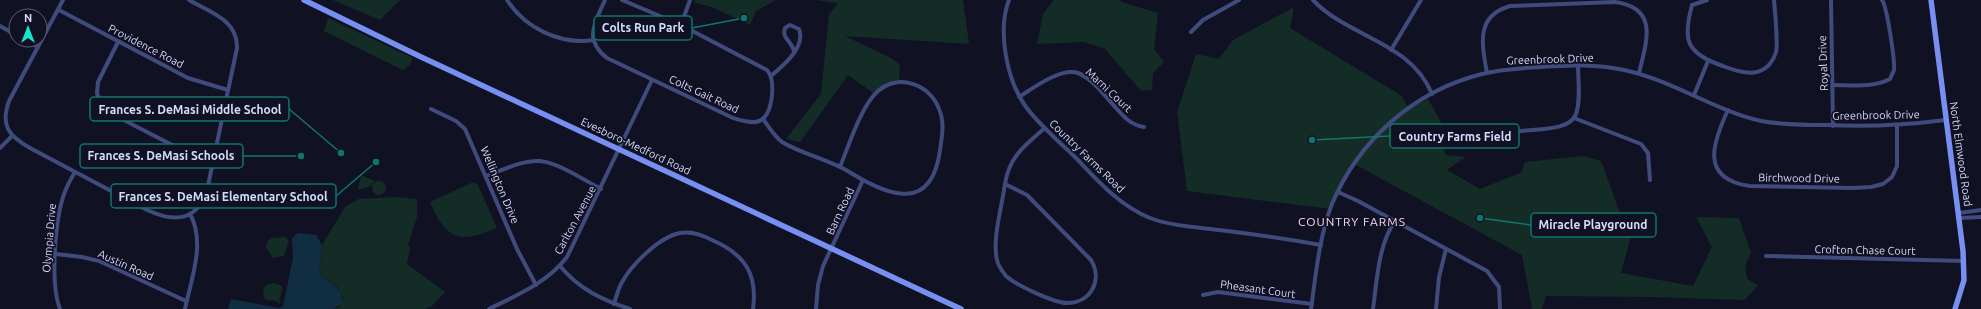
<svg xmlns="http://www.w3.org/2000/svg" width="1981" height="309" viewBox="0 0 1981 309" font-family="Ubuntu,sans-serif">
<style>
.green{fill:#142c26}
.water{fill:#112d41}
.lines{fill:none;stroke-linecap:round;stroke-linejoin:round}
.street{stroke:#404b7d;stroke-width:4}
.secondary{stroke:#778ff1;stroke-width:5.5}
.labels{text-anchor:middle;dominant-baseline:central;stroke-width:3.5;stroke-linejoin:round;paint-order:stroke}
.street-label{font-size:11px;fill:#d6dafb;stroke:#101123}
.neighbourhood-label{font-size:12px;letter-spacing:1px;fill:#fbd8f6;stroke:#101123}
.leader{fill:none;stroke:#0f766e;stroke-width:1.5}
.callout-dot{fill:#0f766e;stroke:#101123;stroke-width:1.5}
.callout{fill:#101123;stroke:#0f766e;stroke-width:1.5}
.callout-label{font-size:12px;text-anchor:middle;font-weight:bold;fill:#d6dafb}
</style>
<rect width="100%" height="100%" fill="#101123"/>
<g class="green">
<polygon points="333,0 400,0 380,20"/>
<polygon points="695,0 776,0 756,11 750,25 714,8 694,2"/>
<polygon points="816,0 963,0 969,44 845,36 891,58 900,65 899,82 875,94 848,75 800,142 786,139 821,94 829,15 838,3"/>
<polygon points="1054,0 1120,0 1122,2 1158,13 1154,49 1164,62 1153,73 1152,90 1141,91 1105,49 1084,42 1037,44 1043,14"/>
<polygon points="1294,7 1290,28 1402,96 1408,108 1428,99 1442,124 1445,155 1466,157 1447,170 1480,189 1522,172 1525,162 1583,156 1601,161 1621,216 1632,232 1621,273 1693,286 1712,247 1696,217 1739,218 1751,253 1745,266 1747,279 1758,285 1745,300 1652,297 1546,296 1542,309 1532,309 1522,255 1354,164 1331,209 1187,191 1177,112 1196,54 1219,59 1233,40"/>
<polygon points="328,18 413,58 410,65 403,70 324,31"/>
<polygon points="361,175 375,181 371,186 358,190"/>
<circle cx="379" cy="188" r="7"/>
<path d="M473 182 478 185 497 228C459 244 446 240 430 202Z"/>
<polygon points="399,197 417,199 417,217 408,244 410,248 407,264 445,292 431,307 424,309 334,309 339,307 343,298 337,287 319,274 322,245 346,206 359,199"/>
<polygon points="285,237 289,240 284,256 273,258 266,248 267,242 271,238"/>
<polygon points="274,283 280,285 283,288 279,300 281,302 279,304 277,301 265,300 263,290 266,285"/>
</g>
<path class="water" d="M298 233 316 235 322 245 319 274C329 282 344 289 342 303L334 309H228L231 299 279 308 283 306 293 258 292 238Z"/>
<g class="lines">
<g class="street">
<path d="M63 0 9 101C0 126 9 136 30 148L147 210C171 221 193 223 206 195L237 48C238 20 210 12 189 0"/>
<path d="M507 0C525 28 560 45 593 40"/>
<path d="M605 0C595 23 583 39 607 58L733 118C740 120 754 125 761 120 773 113 776 80 767 70L681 25 622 0"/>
<path d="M1009 0C997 31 1007 81 1026 107 1041 127 1060 142 1077 159 1099 182 1120 206 1150 218 1171 226 1196 227 1219 230 1253 234 1287 239 1321 245"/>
<path d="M1313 0C1349 38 1410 41 1432 94"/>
<path d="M1707 0 1692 5C1689 16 1685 33 1690 44 1696 56 1711 62 1723 66 1743 74 1767 80 1776 52 1778 46 1775 10 1774 0"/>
<polyline points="1831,0 1833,126"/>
<polyline points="59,10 188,78 228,90"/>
<polyline points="681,25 690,0"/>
<polyline points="0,26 16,35"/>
<polyline points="1191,32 1203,20 1239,0"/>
<polyline points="26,40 38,47"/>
<polyline points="118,42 98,82 97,94 103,106 112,114 178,148 214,160"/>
<polyline points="1391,50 1421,0"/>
<path d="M1487 73C1482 45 1475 16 1510 6L1615 2C1660 8 1646 43 1639 73"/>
<path d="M771 76C783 66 806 47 799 29L790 25 785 28C781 39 793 41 794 52"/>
<path d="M1833 85C1852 85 1873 88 1890 79 1891 76 1893 73 1894 70 1895 61 1887 6 1882 0"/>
<polyline points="1694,95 1708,61"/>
<path d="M1019 97C1033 88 1061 67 1078 73 1092 78 1106 97 1116 108 1124 117 1131 125 1144 127"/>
<polyline points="431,109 456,121 465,129 517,249 536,285"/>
<path d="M1728 110C1713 142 1699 179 1750 186L1852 188 1871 187 1883 184 1892 177 1897 166V125"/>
<polyline points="1574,118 1641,144 1648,153 1650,180"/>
<path d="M763 119C769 127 774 136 782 142 803 155 830 159 851 173 890 197 932 212 940 150 942 136 945 123 939 109 930 84 898 73 878 91 861 106 849 145 840 167"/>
<path d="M1481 146C1503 120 1566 140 1576 114 1581 100 1578 80 1578 65"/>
<polyline points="0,148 12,136"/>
<path d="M486 176C503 170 522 160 540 161 559 163 584 180 601 189"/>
<path d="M1005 184 1027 195 1091 260C1103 280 1091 303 1067 303 1054 303 1016 285 1006 276 1002 271 998 266 997 260 992 239 1002 206 1005 184Z"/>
<path d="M1005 184C1009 157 1025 145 1045 128"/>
<polyline points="1338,192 1358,201 1487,271 1499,287 1500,309"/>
<polyline points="1959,213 1981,210"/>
<polyline points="1960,218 1981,217"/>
<polyline points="56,254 82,257 99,261 186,301"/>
<polyline points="1766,256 1964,261"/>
<path d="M560 266C579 289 602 300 630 309"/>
<polyline points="1203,295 1218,292 1312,304"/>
<path d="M614 304C616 297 618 290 621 284 631 265 659 237 680 233 692 231 702 235 712 240 744 254 758 273 753 309"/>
<path d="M60 309C50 284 55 223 63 197 66 188 70 180 75 172"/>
<path d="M185 309C191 280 206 242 190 214"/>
<path d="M489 309C517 295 547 283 567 257L652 80"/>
<polyline points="816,309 818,285 823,266 863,180"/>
<path d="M1311 309C1316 274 1319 237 1332 204 1359 140 1414 91 1482 74 1501 69 1521 68 1541 67 1569 65 1596 64 1624 70 1672 80 1713 110 1761 121 1783 125 1805 125 1828 125 1867 127 1906 125 1946 120"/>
<path d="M1373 309C1377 281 1378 245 1395 221"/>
<polyline points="1436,309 1439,277 1446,249"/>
</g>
<g class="secondary">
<polyline points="304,0 419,56 961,309"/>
<polyline points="1931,0 1963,251 1964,280 1955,309"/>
</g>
</g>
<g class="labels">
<g class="street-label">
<text transform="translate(146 46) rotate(27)">Providence Road</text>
<text transform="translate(1550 59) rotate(-2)">Greenbrook Drive</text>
<text transform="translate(1823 63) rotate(-92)">Royal Drive</text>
<text transform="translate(1109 90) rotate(43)">Marni Court</text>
<text transform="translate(704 94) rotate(25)">Colts Gait Road</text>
<text transform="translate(1876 115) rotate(-1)">Greenbrook Drive</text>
<text transform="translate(636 146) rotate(25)">Evesboro-Medford Road</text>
<text transform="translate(1961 154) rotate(82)">North Elmwood Road</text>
<text transform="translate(1087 156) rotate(44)">Country Farms Road</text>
<text transform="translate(1799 178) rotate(1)">Birchwood Drive</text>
<text transform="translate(500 185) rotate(67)">Wellington Drive</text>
<text transform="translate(840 211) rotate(-65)">Barn Road</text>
<text transform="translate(575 220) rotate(-62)">Carlton Avenue</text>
<text transform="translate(49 238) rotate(-85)">Olympia Drive</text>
<text transform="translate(1865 250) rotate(1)">Crofton Chase Court</text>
<text transform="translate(126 265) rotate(24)">Austin Road</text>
<text transform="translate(1258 289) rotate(8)">Pheasant Court</text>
</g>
<g class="neighbourhood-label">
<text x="1352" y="221">COUNTRY FARMS</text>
</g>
</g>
<path class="leader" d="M744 18L692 28M341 153L289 109M1312 140L1390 136M301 156L243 156M376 162L336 196M1480 218L1531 225"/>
<g class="callout-dot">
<circle cx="744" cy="18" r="4"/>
<circle cx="341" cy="153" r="4"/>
<circle cx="1312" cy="140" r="4"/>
<circle cx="301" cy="156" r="4"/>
<circle cx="376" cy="162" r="4"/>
<circle cx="1480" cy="218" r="4"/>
</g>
<g class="callout">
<rect x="594" y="16" width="98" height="24" rx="4"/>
<rect x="90" y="97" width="199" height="24" rx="4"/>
<rect x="1390" y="124" width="129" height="24" rx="4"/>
<rect x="80" y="144" width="163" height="24" rx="4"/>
<rect x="111" y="184" width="225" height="24" rx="4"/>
<rect x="1531" y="213" width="125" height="24" rx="4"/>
</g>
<g class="callout-label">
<text x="643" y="32">Colts Run Park</text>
<text x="190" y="114">Frances S. DeMasi Middle School</text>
<text x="1455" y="141">Country Farms Field</text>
<text x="161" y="160">Frances S. DeMasi Schools</text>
<text x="223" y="201">Frances S. DeMasi Elementary School</text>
<text x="1593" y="229">Miracle Playground</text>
</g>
<g transform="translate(28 28)"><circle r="19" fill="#101123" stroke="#5f6179"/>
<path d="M0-3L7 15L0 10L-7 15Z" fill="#17e6cd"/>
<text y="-6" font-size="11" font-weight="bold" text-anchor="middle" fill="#d6dafb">N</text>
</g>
</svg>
